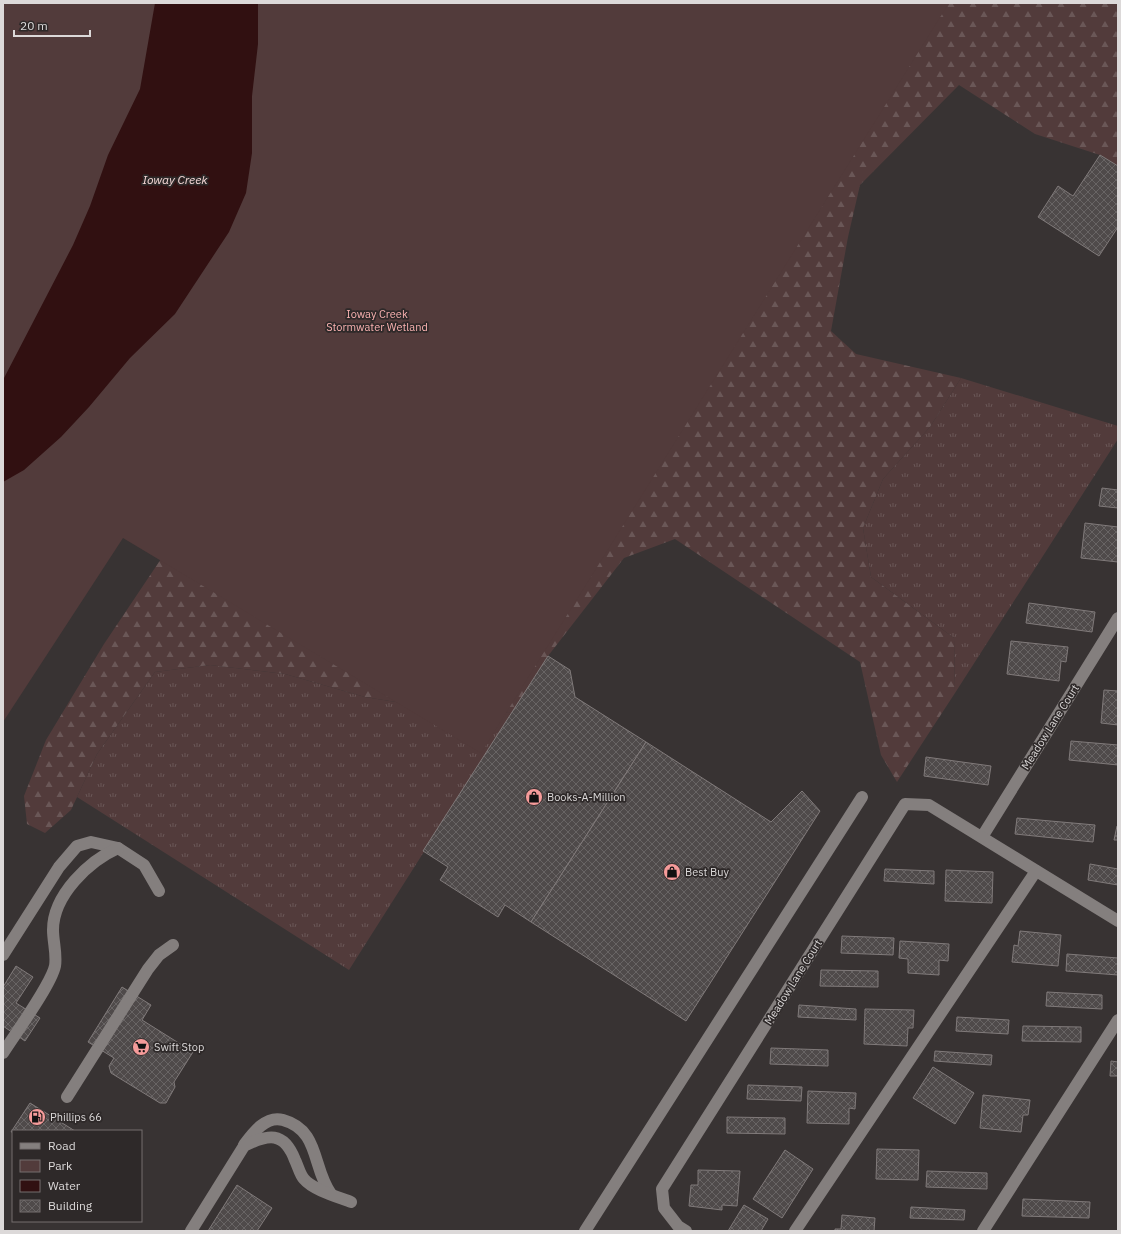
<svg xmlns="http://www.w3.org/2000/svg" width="1121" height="1234" viewBox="0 0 1121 1234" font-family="'IBM Plex Sans',sans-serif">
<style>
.grass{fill:url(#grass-tufts)}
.forest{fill:url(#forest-firs)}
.park{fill:#523b3b}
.water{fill:#311011}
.building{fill:url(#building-cross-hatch);stroke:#807a7a}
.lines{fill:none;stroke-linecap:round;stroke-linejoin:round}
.service{stroke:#847f7e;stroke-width:12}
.minor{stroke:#847f7e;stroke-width:12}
.labels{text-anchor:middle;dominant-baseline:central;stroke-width:3.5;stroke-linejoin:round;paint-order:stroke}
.park-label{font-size:11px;fill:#fab2b1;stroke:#2e2929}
.street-label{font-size:11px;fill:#dcd9d9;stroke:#2e2929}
.poi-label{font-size:11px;fill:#dcd9d9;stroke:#2e2929;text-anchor:start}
.water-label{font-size:12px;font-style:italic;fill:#f6d8d7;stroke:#2e2929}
</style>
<defs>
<pattern id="grass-tufts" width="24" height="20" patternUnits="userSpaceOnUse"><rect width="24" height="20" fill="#523b3b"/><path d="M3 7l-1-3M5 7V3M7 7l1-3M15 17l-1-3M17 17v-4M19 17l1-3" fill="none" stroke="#6a5757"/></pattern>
<pattern id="forest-firs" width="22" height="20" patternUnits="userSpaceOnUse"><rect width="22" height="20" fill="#523b3b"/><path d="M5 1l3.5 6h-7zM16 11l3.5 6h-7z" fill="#6a5757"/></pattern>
<pattern id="building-cross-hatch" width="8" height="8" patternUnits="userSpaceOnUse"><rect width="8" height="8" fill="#4f4a4a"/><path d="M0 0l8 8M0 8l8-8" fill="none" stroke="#686464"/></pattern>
</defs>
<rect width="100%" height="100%" fill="#383333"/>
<g class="grass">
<polygon points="961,378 1118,426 1118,439 955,693 954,638 871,577 863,528 883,479 930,427"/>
<polygon points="210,665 285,674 365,697 439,709 512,713 349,970 77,797 97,754 155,672"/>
</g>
<polygon class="forest" points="868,3 1118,3 1118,166 1100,155 1035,134 959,85 860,185 848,237 831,331 856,354 961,378 930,427 883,479 863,528 871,577 954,638 955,693 897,782 881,755 860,662 675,539 624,558 548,656 512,713 439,709 365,697 285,674 210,665 155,672 97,754 71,810 45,833 27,824 24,796 46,740 104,644 171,544"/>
<polygon class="park" points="3,3 949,3 481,753 123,538 3,722"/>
<polygon class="water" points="155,3 258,3 258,44 252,96 252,153 246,193 229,232 175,314 130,358 89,407 61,437 24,470 3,482 3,380 73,245 90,206 108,155 140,89"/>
<g class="building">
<polygon points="1100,155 1118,166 1118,227 1099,256 1038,217 1058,186 1073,196"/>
<polygon points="1102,488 1118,490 1118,508 1099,506"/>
<polygon points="1085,523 1118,527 1118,562 1081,558"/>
<polygon points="1029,603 1095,612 1092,632 1026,623"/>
<polygon points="1011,641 1068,647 1066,662 1061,661 1059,681 1007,674"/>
<polygon points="548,656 570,670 575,697 646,742 531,922 505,905 498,917 440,880 448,867 423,851"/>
<polygon points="1104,690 1118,691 1118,725 1101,723"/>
<polygon points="1071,741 1118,745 1118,765 1069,760"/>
<polygon points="646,742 771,822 802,791 820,811 686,1021 531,922"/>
<polygon points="926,757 991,766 988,785 924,776"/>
<polygon points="1017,818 1095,825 1093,842 1015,834"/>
<polygon points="1117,826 1118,826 1118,840 1114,840"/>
<polygon points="1090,864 1118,869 1118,885 1088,880"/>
<polygon points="885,869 934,871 934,884 884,881"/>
<polygon points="946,870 993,872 992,903 945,901"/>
<polygon points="1020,931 1061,935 1058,966 1012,962 1014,945 1018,946"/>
<polygon points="842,936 894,938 893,955 841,953"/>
<polygon points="900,941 949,944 948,961 939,960 939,975 908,973 908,959 899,958"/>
<polygon points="1067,954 1118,958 1118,975 1066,971"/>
<polygon points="16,966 33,977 16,1003 40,1018 25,1041 3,1026 3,987"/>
<polygon points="821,970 878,971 878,987 820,986"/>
<polygon points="122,987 151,1005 142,1020 193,1052 174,1082 175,1087 166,1103 160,1103 111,1073 109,1066 114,1058 88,1042"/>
<polygon points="1047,992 1102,995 1102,1009 1046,1006"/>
<polygon points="799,1005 856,1009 856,1020 798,1017"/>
<polygon points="865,1009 914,1010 913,1028 908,1028 907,1046 864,1044"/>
<polygon points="957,1017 1009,1020 1008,1034 956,1031"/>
<polygon points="1023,1026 1081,1027 1081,1042 1022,1041"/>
<polygon points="771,1048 828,1050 828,1066 770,1064"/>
<polygon points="935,1051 992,1055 991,1065 934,1061"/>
<polygon points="1111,1061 1118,1062 1118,1076 1110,1076"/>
<polygon points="933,1067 974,1093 955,1124 913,1098"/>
<polygon points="748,1085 802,1087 801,1101 747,1099"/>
<polygon points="808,1091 856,1093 855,1109 849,1108 849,1124 807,1123"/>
<polygon points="983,1095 1030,1100 1028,1115 1023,1115 1021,1132 980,1128"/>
<polygon points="30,1103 75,1131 11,1132"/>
<polygon points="727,1117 785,1118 785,1134 727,1133"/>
<polygon points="877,1149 919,1150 918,1180 876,1179"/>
<polygon points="785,1150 813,1169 782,1218 753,1199"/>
<polygon points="698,1170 740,1171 737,1206 722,1205 722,1210 689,1206 691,1185 698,1185"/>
<polygon points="927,1171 987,1173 987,1189 926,1187"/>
<polygon points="237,1185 272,1208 257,1231 208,1231"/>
<polygon points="1023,1199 1090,1202 1089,1218 1022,1216"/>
<polygon points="744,1205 768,1219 761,1231 728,1231"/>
<polygon points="911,1207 965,1210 964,1220 910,1218"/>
<polygon points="842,1215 875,1218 874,1231 835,1231 835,1229 841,1229"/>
</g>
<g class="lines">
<g class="service">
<polyline points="3,955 59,867 77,846 91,842 118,848 144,865 159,891"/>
<path d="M3 1053C15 1034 51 985 55 966 57 954 53 942 53 930 53 895 89 861 118 848"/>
<polyline points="67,1097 148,969 159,955 173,945"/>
<path d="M244 1145C253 1133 266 1115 283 1120 320 1130 312 1168 331 1194"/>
<path d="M191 1231 244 1146C268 1134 284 1131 295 1160 298 1166 300 1175 304 1179 313 1190 338 1197 351 1202"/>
<polyline points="585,1231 862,797"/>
</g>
<g class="minor">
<polyline points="982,837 1118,618"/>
<polyline points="686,1231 678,1226 664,1208 662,1189 905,804 929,805 1118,921"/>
<polyline points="795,1231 1036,871"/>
<polyline points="983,1231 1118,1020"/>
</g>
</g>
<defs>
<g id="shop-disc" transform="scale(0.9)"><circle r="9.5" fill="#f59b9a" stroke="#2e2929"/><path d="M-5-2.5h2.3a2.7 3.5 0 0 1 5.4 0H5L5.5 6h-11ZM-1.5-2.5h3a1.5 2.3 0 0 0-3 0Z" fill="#111"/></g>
<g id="supermarket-disc" transform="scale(0.9)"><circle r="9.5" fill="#f59b9a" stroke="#2e2929"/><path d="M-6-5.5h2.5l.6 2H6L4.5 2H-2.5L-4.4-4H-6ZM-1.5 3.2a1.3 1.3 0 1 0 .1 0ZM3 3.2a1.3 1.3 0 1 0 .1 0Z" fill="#111"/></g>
<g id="fuel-disc" transform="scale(0.9)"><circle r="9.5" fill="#f59b9a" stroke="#2e2929"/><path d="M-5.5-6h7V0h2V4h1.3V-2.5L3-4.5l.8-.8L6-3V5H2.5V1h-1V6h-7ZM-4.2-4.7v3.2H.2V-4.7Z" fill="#111"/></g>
</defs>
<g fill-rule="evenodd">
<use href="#shop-disc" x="534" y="797"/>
<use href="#shop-disc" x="672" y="872"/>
<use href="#supermarket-disc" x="141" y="1047"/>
<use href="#fuel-disc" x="37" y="1117"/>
</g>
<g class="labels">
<g class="park-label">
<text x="377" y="314">Ioway Creek<tspan x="377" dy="13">Stormwater Wetland</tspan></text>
</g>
<g class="street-label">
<text transform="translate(1050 727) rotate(-58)">Meadow Lane Court</text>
<text transform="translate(793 982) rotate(-58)">Meadow Lane Court</text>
</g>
<g class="poi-label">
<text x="547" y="797">Books-A-Million</text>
<text x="685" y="872">Best Buy</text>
<text x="154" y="1047">Swift Stop</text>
<text x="50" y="1117">Phillips 66</text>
</g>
<g class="water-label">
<text x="175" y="179">Ioway Creek</text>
</g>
</g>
<rect width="1121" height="1234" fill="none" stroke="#dcd9d9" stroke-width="8"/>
<rect x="12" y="1130" width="130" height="92" fill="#2e2929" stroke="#746f6f"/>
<rect x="20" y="1143" width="20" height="6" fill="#847f7e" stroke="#746f6f"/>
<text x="48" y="1150" font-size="12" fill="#dcd9d9">Road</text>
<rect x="20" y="1160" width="20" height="12" fill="#523b3b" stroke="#746f6f"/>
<text x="48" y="1170" font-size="12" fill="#dcd9d9">Park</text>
<rect x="20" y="1180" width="20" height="12" fill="#311011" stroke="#746f6f"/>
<text x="48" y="1190" font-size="12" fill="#dcd9d9">Water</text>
<rect x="20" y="1200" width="20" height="12" fill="url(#building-cross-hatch)" stroke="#746f6f"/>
<text x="48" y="1210" font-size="12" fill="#dcd9d9">Building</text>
<path d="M14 30v6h76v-6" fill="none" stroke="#dcd9d9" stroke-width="2"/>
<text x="20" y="30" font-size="12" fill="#dcd9d9" stroke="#2e2929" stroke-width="3" paint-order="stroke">20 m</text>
</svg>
